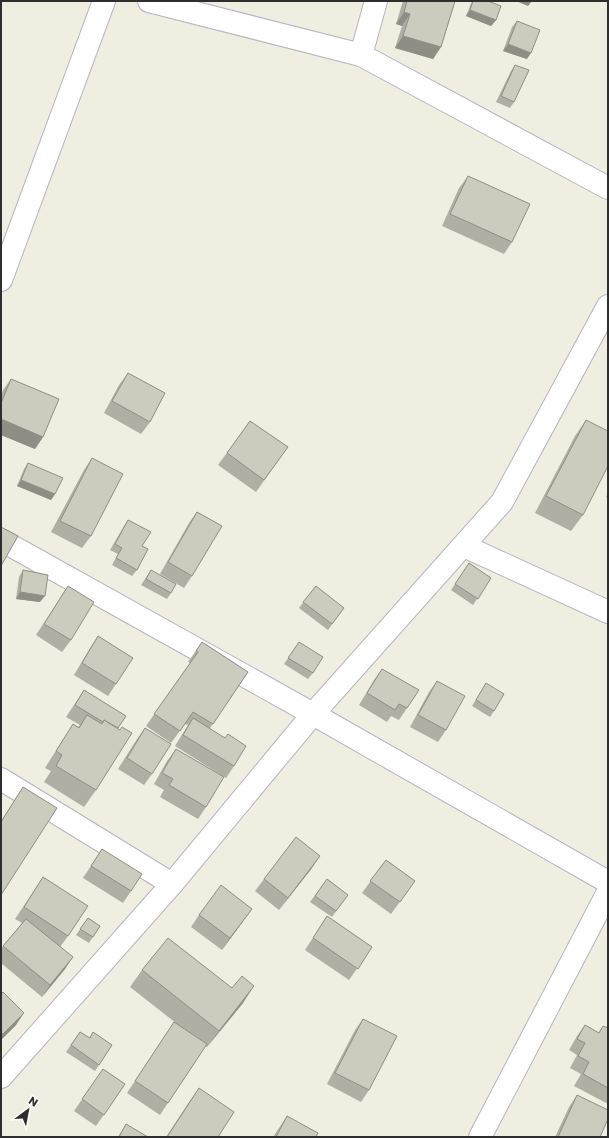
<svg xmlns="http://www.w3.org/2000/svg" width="609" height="1138" viewBox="0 0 609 1138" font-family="Poppins,sans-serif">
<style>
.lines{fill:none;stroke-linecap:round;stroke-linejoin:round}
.minor-casing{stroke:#b6b4c2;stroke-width:24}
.minor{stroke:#fff;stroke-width:22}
.wall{fill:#afafa3}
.shaded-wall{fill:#8e8e85}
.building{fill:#cbcbbe;stroke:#8e8e85}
</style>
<rect width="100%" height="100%" fill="#efeee0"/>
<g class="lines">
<g class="minor-casing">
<g id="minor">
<polyline points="149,1 361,55 608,188"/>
<polyline points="361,55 376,1"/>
<polyline points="1,280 104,1"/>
<polyline points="1,540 313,714 608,882"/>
<polyline points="464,546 608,612"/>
<polyline points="1,779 172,884"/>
<polyline points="1,1077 172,884 313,714 502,502 608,306"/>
<polyline points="480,1137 608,892"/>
</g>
</g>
<use href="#minor" class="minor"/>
</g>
<g class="wall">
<polygon points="403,1 455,1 441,47 433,59 395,48 402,26 396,24"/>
<polygon points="472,1 473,1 496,20 491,26 466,16"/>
<polygon points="517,21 527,59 503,51 512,27"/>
<polygon points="515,65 514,102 510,108 496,102 511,71"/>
<polygon points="468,176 512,242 504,254 442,226 459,188"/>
<polygon points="128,373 150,422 141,434 104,413 119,385"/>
<polygon points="11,379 43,437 35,449 1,435 1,396 3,390"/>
<polygon points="586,420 583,515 571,531 535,513 575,436"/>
<polygon points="250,421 288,447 256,492 218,465"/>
<polygon points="92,458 91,536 82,548 51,532 84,470"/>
<polygon points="28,463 55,494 51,500 17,486 24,469"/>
<polygon points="608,493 608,498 606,497"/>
<polygon points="197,512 192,576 184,588 160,574 189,523"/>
<polygon points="128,520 142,546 137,570 132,576 112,565 118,554 110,550 124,526"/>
<polygon points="469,563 491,578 473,605 451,590"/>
<polygon points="23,570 40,602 16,599 19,577"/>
<polygon points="151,570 171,593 167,599 141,585"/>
<polygon points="68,586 71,640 62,652 36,635"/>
<polygon points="316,586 344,608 328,630 299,608"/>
<polygon points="98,636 116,684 108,696 74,675 90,648"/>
<polygon points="202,642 248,672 210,728 234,766 226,778 175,746 188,725 185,724 171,743 146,726 190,663 188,662"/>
<polygon points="299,642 313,673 308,679 284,664"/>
<polygon points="382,669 407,708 399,720 391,716 387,722 359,705 374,680"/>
<polygon points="437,681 446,730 438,742 410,727 429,692"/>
<polygon points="486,683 494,711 490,717 472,706"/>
<polygon points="84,690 118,728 96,790 84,807 44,782 51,771 45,768 62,741 73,724 78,727 80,725 66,717"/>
<polygon points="145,728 152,774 144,785 118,769 137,739"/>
<polygon points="176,749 206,807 198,819 160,797 164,790 154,784 167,761"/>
<polygon points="23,787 1,895 1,821"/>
<polygon points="102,849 131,891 123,903 83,878"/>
<polygon points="386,860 415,881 391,914 362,893"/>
<polygon points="312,868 279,910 255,891 264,879"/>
<polygon points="43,877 68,936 60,947 65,969 42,997 1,963 1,949 22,923 15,919"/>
<polygon points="327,879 348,895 332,917 310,902"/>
<polygon points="199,915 244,920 222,950 191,927"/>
<polygon points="327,916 372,947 349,980 305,950"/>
<polygon points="88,918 100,926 89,943 76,935"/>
<polygon points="142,970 243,1003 207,1047 205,1046 160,1115 127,1093 174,1022 181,1027 130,987"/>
<polygon points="1,994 16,1025 1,1040"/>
<polygon points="363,1019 369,1090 361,1102 327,1084 355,1030"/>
<polygon points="585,1025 598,1033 603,1026 608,1028 608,1104 574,1086 581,1074 570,1068 577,1055 569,1050 577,1036"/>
<polygon points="80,1032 89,1038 93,1032 112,1045 95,1071 66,1052"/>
<polygon points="103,1069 125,1084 96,1126 74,1111"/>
<polygon points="199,1088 218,1137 166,1137 187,1105"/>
<polygon points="577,1095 600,1137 555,1137 569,1107"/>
<polygon points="287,1116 316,1137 273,1137"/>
<polygon points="126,1124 147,1137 118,1137"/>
</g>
<g class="shaded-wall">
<polygon points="516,1 532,1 528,6"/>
<polygon points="470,10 496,20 491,26 466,16"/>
<polygon points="404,12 410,14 402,26 396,24"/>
<polygon points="403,36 441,47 433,59 395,48"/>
<polygon points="508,44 531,53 527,59 503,51"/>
<polygon points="1,419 43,437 35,449 1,435"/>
<polygon points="21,480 55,494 51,500 17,486"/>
<polygon points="20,592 45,596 40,602 16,599"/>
<polygon points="320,856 312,868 279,910 288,898"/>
<polygon points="252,909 244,920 222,950 230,938"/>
<polygon points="73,957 65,969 42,997 50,985"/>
<polygon points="254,986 243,1003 207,1047 219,1031"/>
<polygon points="24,1013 16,1025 1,1040 1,1037 3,1034"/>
</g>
<g class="building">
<polygon points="407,1 455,1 441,47 403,36 410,14 404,12"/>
<polygon points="473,1 488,1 501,6 496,20 470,10"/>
<polygon points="517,21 540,30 531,53 508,44"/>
<polygon points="515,65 529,70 514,102 501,96"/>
<polygon points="468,176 530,204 512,242 450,214"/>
<polygon points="128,373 165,393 150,422 112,401"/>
<polygon points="11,379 59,399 43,437 1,419 1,403"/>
<polygon points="586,420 608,431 608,466 583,515 546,496"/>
<polygon points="250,421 288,447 264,480 227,453"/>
<polygon points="92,458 123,474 91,536 60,521"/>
<polygon points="28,463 63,478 55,494 21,480"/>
<polygon points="197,512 222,526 192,576 168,562"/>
<polygon points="128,520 151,532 142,546 148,549 137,570 116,558 122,548 115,544"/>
<polygon points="1,527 18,536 1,566"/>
<polygon points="469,563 491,578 478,599 455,584"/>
<polygon points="23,570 48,575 45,596 20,592"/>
<polygon points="151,570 176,584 171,593 146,579"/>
<polygon points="68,586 94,602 71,640 44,624"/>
<polygon points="316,586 344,608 332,624 303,602"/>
<polygon points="98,636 133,658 116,684 82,663"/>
<polygon points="202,642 248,672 213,724 193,712 180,731 154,714 198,652 196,651"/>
<polygon points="299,642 323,657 313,673 288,658"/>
<polygon points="382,669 419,690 407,708 399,704 395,710 367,693"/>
<polygon points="437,681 465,696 446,730 418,715"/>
<polygon points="486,683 504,694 494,711 476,700"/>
<polygon points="84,690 126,716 118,728 104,720 103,722 75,705"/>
<polygon points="87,715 102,724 104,720 120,730 122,727 132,733 96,790 56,766 62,755 56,751 73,724 79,728"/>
<polygon points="193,718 225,738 228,734 246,746 234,766 183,735"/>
<polygon points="145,728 171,744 152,774 127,758"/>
<polygon points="176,749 224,777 206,807 169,785 173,779 162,773"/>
<polygon points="23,787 57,808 1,895 1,822"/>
<polygon points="296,837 320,856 288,898 264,879"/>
<polygon points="102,849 142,874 131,891 91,866"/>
<polygon points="386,860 415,881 400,902 370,881"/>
<polygon points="43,877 88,906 68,936 24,907"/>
<polygon points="327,879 348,895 336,911 315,896"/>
<polygon points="221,885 252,909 230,938 199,915"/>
<polygon points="327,916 372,947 358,969 313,938"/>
<polygon points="88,918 100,926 93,937 80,929"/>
<polygon points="26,919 73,957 50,985 3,946"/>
<polygon points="168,938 232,988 242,976 254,986 219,1031 142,970"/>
<polygon points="3,992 24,1013 3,1034 1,1032 1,994"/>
<polygon points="363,1019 397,1036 369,1090 335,1073"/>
<polygon points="174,1022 207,1044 168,1103 135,1081"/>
<polygon points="585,1025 599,1033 603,1026 608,1028 608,1088 583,1074 589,1062 578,1056 585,1043 577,1039"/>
<polygon points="80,1032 90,1038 93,1032 112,1045 99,1065 71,1045"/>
<polygon points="103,1069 125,1084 104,1115 82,1099"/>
<polygon points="199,1088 234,1112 218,1137 167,1137"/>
<polygon points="577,1095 608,1110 608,1119 600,1137 558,1137"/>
<polygon points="287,1116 318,1133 316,1137 276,1137"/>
<polygon points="126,1124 148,1137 119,1137"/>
</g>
<rect width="609" height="1138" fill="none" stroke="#2e2e2e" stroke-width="4"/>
<g transform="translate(28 1110) rotate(32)" stroke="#ffffff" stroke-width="3" paint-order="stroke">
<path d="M0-3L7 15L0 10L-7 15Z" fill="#2e2e2e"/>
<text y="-6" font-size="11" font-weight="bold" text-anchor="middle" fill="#2e2e2e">N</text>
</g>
</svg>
